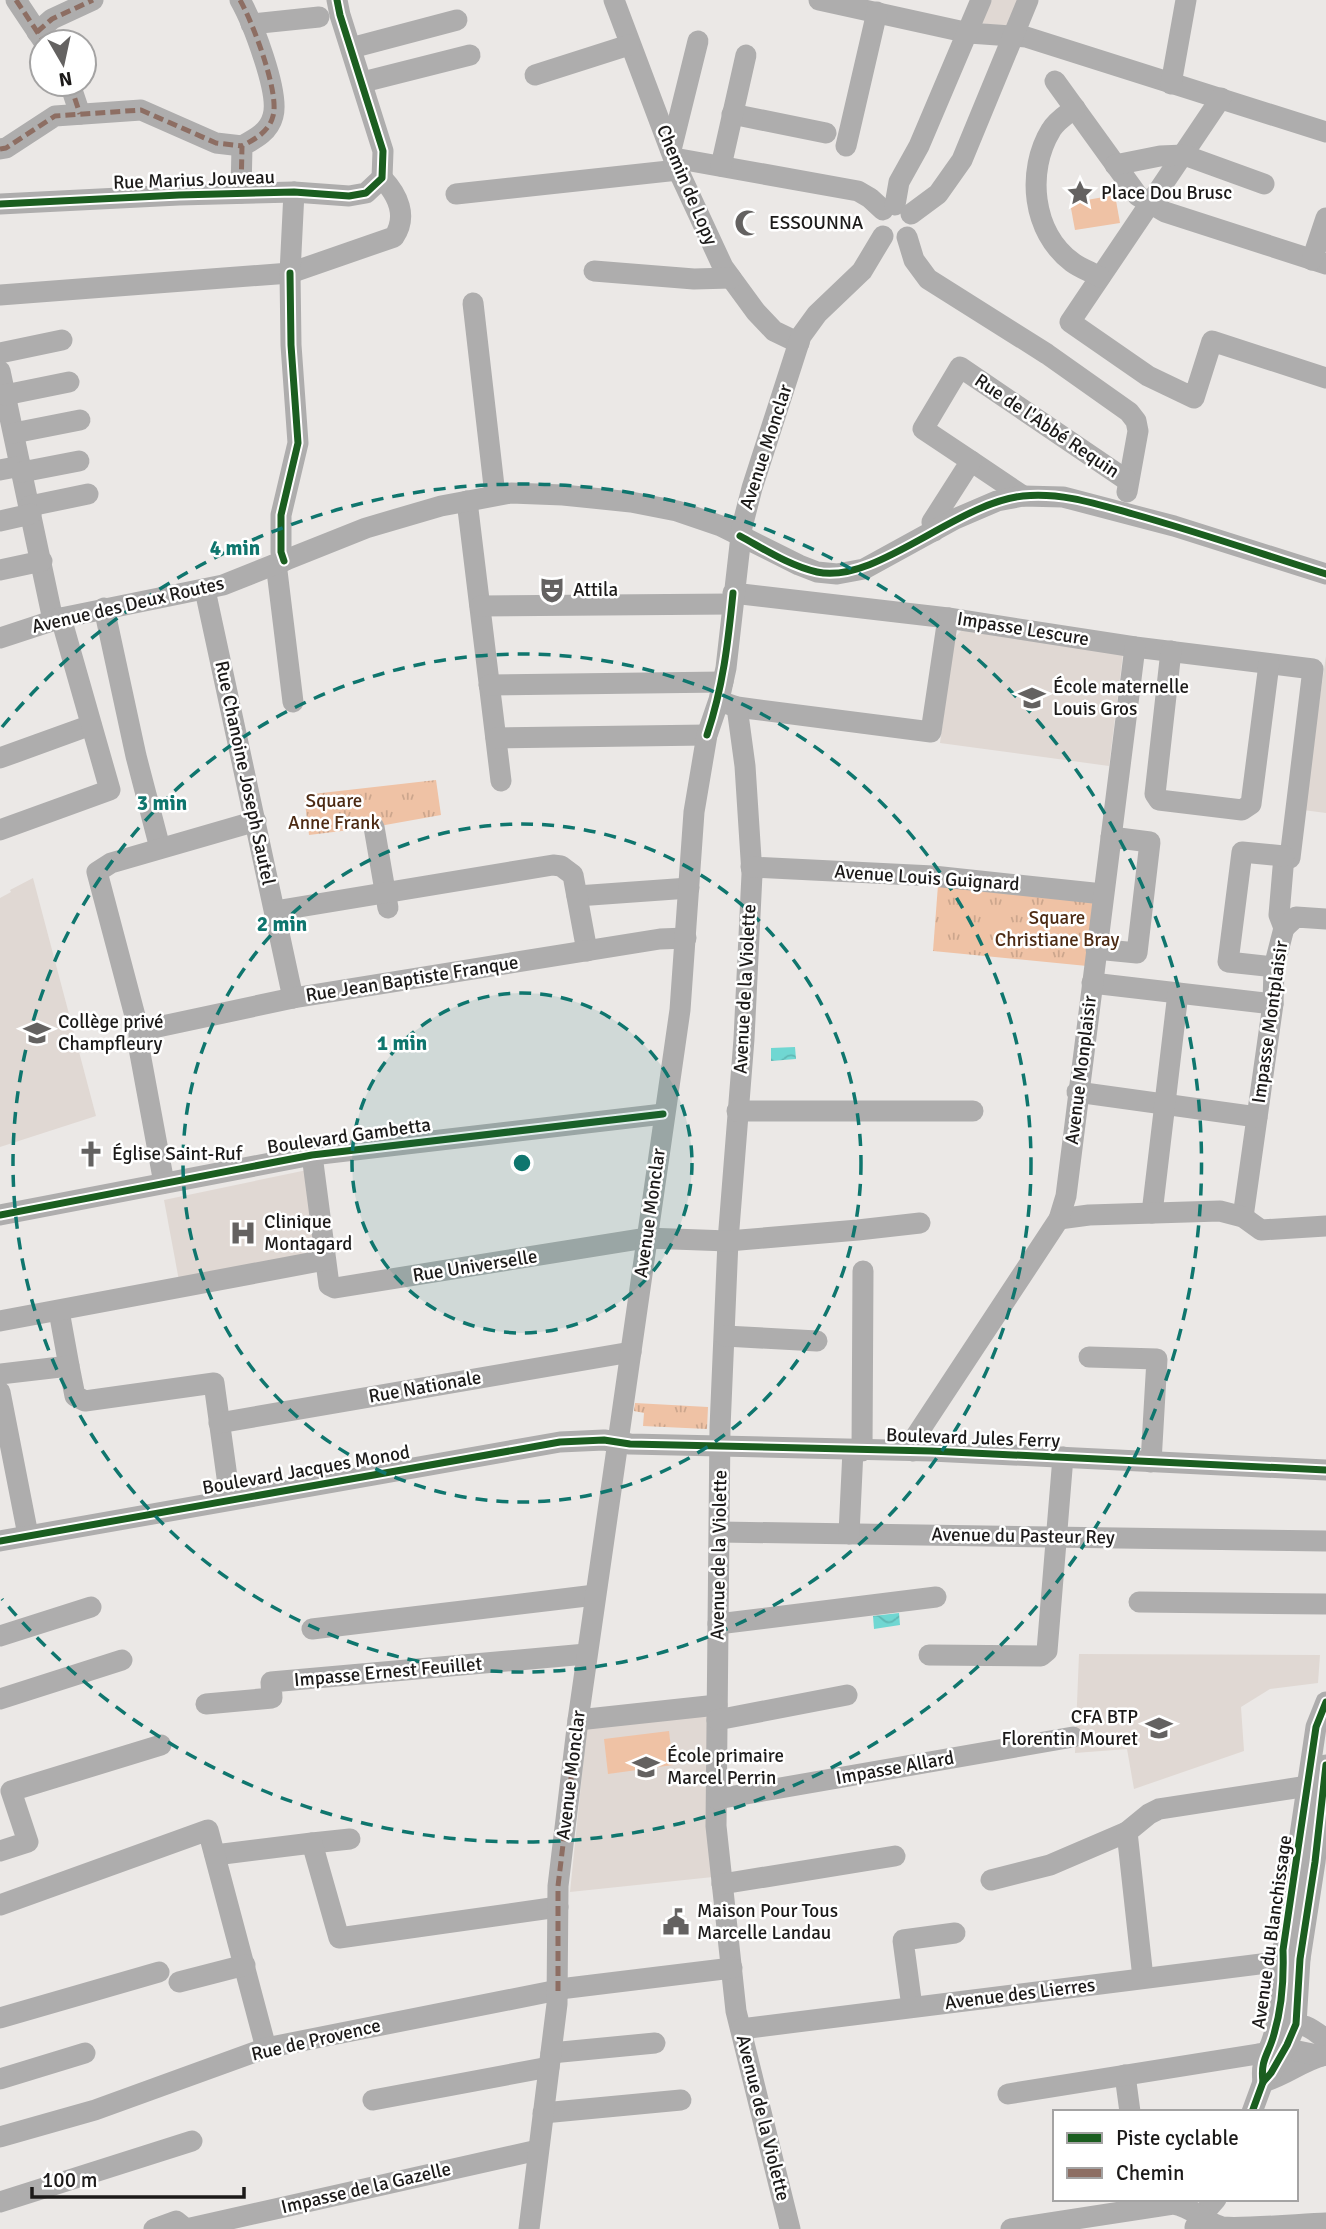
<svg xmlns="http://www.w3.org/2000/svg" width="1326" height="2229" viewBox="0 0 1326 2229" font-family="Signika,sans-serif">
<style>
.built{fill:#e0d8d3}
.park{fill:url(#park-tufts)}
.pitch{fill:#efc2a5}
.water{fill:url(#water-waves)}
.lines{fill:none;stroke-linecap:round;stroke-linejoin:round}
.minor{stroke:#aeadad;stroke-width:21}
.quiet{stroke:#8d6e63;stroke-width:5;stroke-dasharray:10 5;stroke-linecap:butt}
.cycleway-casing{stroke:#fff;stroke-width:11}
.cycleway{stroke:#1b5e20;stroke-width:7}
.ring{fill:none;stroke:#0f766e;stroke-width:3.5;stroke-dasharray:12 9}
.labels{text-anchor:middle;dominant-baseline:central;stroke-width:5;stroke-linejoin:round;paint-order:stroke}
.street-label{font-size:19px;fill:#1c1a19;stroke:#fff}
.poi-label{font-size:19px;fill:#1c1a19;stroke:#fff;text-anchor:start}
.park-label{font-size:19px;fill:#4c2a13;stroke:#fff}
.centre{fill:#0f766e;stroke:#fff;stroke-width:3.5}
.ring-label{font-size:21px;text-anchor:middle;font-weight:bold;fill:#0f766e;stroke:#fff;stroke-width:5;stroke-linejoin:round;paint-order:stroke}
</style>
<defs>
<pattern id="park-tufts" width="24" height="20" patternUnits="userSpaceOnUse" patternTransform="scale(1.75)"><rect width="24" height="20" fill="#efc2a5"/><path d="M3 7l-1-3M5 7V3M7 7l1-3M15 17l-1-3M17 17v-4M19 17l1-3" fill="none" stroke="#cca68d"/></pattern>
<pattern id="water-waves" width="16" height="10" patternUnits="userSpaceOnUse" patternTransform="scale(1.75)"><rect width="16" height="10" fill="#70d7d2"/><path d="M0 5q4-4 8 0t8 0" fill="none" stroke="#60b8b4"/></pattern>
</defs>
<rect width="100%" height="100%" fill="#ebe8e6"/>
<g class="built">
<polygon points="990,0 1021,0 1010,27 980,23"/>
<polygon points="962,630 1123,654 1109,766 940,743 954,638"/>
<polygon points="1326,656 1326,813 1303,810"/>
<polygon points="33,878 96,1116 0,1147 0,898 11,892 10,890"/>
<polygon points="307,1170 320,1255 180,1286 164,1200"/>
<polygon points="1079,1654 1320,1655 1318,1683 1270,1689 1241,1707 1244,1751 1134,1789 1127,1749 1075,1753"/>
<polygon points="709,1712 713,1877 570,1892 587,1726"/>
</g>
<g class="park">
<polygon points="436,780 441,815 374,827 309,835 304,795"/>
<polygon points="938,885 1093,899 1087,966 933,951"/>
<polygon points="635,1403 708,1407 707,1429 643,1426 644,1413 634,1411"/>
</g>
<g class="pitch">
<polygon points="1115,195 1120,223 1075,230 1070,203"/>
<polygon points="669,1731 673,1765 608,1774 604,1739"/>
</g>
<g class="water">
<polygon points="795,1047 796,1059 771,1061 771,1048"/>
<polygon points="899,1613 900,1625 874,1629 873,1616"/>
</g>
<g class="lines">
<g class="minor">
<polyline points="16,0 44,42"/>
<path d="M240 0C252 21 280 93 273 116 269 132 255 139 242 146L241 193"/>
<polyline points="337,0 340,15 383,151 382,178"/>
<polyline points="614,0 678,170 723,267 756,312 774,331 799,343"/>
<polyline points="819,0 969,33 1026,37 1326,132"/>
<polyline points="251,24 319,17"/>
<polyline points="37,32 52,19 93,0"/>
<polyline points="351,48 457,20"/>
<polyline points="535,75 629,45"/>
<polyline points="1055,81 1138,196 1165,212 1326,264"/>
<polyline points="363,82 470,55"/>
<polyline points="70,84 80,114"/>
<polyline points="1171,84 1186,0"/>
<polyline points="1221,98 1070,322 1148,376 1194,398 1212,341 1326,378"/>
<path d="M1075 108C1067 114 1056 121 1051 130 1026 171 1032 232 1072 262 1080 268 1091 272 1100 277"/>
<polyline points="732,114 826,133"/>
<polyline points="846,146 877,12"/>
<polyline points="0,149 6,148 55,116 141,110 216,143 242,146"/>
<polyline points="671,150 698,41"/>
<polyline points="674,158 858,191 870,198 883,210"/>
<polyline points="1115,165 1160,156 1184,155 1264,184"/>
<polyline points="721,166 746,55"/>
<polyline points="456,194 678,170"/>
<polyline points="0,204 179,195 294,192 349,196 366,193 382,178"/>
<polyline points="895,205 899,182 919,146 981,0"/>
<polyline points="911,214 938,194 962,160 1028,0"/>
<polyline points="907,237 914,260 928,279 1047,354 1129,412 1136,421 1138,431 1127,492"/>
<polyline points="1312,260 1326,218"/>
<polyline points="594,271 694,279 731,278"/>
<path d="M0 295 290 273 394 237C408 216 398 195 382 178"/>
<polyline points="473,303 495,495"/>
<polyline points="0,353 62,340"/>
<polyline points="0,371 53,620"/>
<polyline points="5,395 69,382"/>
<polyline points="14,433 80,420"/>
<polyline points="971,461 1023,496"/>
<polyline points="0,470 21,466"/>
<polyline points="22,472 79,461"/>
<polyline points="467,501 501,781"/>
<polyline points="30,506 88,494"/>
<polyline points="0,521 31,514"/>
<polyline points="934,531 932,522 971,461 923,429 960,367 1128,481"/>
<polyline points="284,561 281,552 281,515 298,443 291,345 290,273 294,192"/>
<polyline points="274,565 277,571 293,702"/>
<polyline points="0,570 42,561"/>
<polyline points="205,590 293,998"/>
<polyline points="733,593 948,618 1135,647 1313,669 1290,858 1284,856 1279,915 1284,928 1274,967 1273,1004 1243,1217"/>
<polyline points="480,606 732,604"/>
<polyline points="104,608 136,756 160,848"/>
<polyline points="0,638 61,618 223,585 366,528 441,506 511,493 563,495 631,502 677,511 721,526 799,565 817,572 837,574 864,569 955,519 997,501 1023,496 1063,497 1174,526 1326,574"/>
<polyline points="1171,651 1155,794 1159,800 1242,810 1251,804 1269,664"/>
<polyline points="489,685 723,682"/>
<polyline points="725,703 737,707 931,732 948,618"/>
<polyline points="737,707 745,766 752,874 744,1039 728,1241 720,1428 716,1826 736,2011 790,2229"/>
<polyline points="496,738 707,735"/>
<polyline points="0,758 91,725"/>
<polyline points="374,827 388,908"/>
<polyline points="0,830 110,790 61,618"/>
<polyline points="751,867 933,876 1103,894"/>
<polyline points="577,896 689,888"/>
<polyline points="275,911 553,865 561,866 573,875 587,951"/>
<polyline points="1284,928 1296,917 1326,919"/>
<polyline points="1096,949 1137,953 1150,842 1111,837"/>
<polyline points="1274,967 1228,962 1242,852 1284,856"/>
<polyline points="1092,983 1273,1004"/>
<polyline points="139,1031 293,998 660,939 686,938"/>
<polyline points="1077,1092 1257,1117"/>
<polyline points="737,1111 973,1111"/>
<polyline points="312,1155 329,1285 335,1288 646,1238 728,1241 858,1230 920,1223"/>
<polyline points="164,1183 139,1048 139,1031 97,872 111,863 256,821"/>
<polyline points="1152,1213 1178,993"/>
<polyline points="0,1215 312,1155 663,1114"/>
<polyline points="1059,1219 1089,1215 1220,1211 1243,1217 1261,1230 1326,1226"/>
<polyline points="59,1311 69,1366"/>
<polyline points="0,1321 325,1260"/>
<polyline points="725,1336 817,1341"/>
<polyline points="1089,1357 1157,1359 1151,1462"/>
<polyline points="0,1374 69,1366 75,1396 85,1401 214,1383 230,1499"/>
<polyline points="0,1392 28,1535"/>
<polyline points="219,1423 631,1352"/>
<polyline points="862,1451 863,1271"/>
<polyline points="913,1451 916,1436 1059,1219 1066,1196 1135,647"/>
<polyline points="720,1532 1326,1541"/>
<polyline points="849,1534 853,1450"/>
<polyline points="0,1541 560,1442 604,1440 630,1444 931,1451 1326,1470"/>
<polyline points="1139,1602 1326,1604"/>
<polyline points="718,1624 936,1597"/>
<polyline points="312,1629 595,1595"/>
<polyline points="0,1636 91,1607"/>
<polyline points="929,1655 1041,1656 1047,1651 1063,1457"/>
<polyline points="0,1699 122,1660"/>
<polyline points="206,1704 272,1698 271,1682 586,1654"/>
<polyline points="578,1720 717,1705"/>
<polyline points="717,1720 847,1695"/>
<polyline points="717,1799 1073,1737"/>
<polyline points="312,1843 350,1839"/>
<polyline points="0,1851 28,1842 11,1791 161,1745"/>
<polyline points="215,1855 312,1843 339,1938 558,1907"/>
<polyline points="991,1880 1050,1865 1127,1832"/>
<polyline points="722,1884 895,1856"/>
<polyline points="0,1905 208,1830 266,2048"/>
<polyline points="1143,1978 1127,1832 1149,1814 1159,1809 1308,1786"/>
<polyline points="179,1982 245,1965"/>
<polyline points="912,2007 903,1940 955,1933"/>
<polyline points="0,2018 159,1972"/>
<polyline points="741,2029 1300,1959"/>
<path d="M1285 2030C1305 2020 1309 2028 1326 2039"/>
<polyline points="551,2053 655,2043"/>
<polyline points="1125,2075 1130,2112"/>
<polyline points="0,2079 85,2053"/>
<path d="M1263 2082C1260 2059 1269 2054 1274 2034 1282 2007 1284 1979 1283 1950L1316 1727 1326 1702"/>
<path d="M1263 2082C1285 2076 1302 2061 1325 2055"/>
<polyline points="1008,2094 1258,2054 1293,2050 1322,2056"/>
<polyline points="373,2100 549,2067"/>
<polyline points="1252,2112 1263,2082 1271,2073 1287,2045 1296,2024 1300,1959 1315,1862 1326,1765"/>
<polyline points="543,2113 681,2100"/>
<polyline points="0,2137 95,2110 266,2048 568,1988 732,1968"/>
<polyline points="0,2202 192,2141"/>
<polyline points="1195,2227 1201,2216 1216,2199"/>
<polyline points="154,2229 176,2221 186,2229 195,2227 538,2150"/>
<polyline points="529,2229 557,2004 558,1886 578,1720 680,1010 694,812 707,735 719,700 726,668 742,527 752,488 801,336 817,314 862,271 883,236"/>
<path d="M1011 2229 1173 2204C1192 2206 1203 2222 1222 2227 1245 2229 1300 2224 1326 2223"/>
</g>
<g class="quiet">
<polyline points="16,0 44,42"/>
<path d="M240 0C252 21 280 93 273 116 269 132 255 139 242 146L241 193"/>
<polyline points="37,32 52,19 93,0"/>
<polyline points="70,84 80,114"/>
<polyline points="0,149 6,148 55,116 141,110 216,143 242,146"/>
<polyline points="558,1991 558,1886 578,1720"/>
</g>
<g class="cycleway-casing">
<g id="cycleway">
<polyline points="0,204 179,195 294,192 349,196 366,193 382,178 383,151 340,15 337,0"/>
<path d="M740 536C764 549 790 566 817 572 875 585 956 503 1023 496 1061 492 1097 504 1133 514 1198 532 1262 554 1326 574"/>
<polyline points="284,561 281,552 281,515 298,443 291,345 290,273"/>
<path d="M707 735C723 687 728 643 733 593"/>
<polyline points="0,1215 312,1155 663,1114"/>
<polyline points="0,1541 560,1442 604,1440 630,1444 931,1451 1326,1470"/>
<path d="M1263 2082C1260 2059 1269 2054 1274 2034 1282 2007 1284 1979 1283 1950L1316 1727 1326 1702"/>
<polyline points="1252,2112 1263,2082 1271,2073 1287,2045 1296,2024 1300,1959 1315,1862 1326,1765"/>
</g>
</g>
<use href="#cycleway" class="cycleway"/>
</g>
<circle cx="522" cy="1163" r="170" fill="#0f766e" fill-opacity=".12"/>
<g class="ring">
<circle cx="522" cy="1163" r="170"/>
<circle cx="522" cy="1163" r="339"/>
<circle cx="522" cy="1163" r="509"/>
<path d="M2 727A679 679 0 1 1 2 1599"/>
</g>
<defs>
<g id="sight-bare" transform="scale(2.1)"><path d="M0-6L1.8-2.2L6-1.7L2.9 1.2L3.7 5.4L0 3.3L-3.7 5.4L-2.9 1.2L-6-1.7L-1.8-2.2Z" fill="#646261" stroke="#fff" stroke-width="2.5" paint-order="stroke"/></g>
<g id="mosque-bare" transform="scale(2.1)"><path d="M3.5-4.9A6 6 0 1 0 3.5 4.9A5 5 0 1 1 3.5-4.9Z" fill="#646261" stroke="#fff" stroke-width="2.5" paint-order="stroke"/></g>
<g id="theatre-bare" transform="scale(2.1)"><path d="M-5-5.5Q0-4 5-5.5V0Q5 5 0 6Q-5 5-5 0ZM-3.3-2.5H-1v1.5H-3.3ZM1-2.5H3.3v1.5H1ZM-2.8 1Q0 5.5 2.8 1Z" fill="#646261" stroke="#fff" stroke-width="2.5" paint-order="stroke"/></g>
<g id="school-bare" transform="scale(2.1)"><path d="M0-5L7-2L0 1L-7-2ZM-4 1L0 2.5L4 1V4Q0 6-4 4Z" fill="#646261" stroke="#fff" stroke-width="2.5" paint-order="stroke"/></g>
<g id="church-bare" transform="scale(2.1)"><path d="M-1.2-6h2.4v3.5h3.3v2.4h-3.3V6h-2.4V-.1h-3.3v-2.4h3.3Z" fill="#646261" stroke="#fff" stroke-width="2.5" paint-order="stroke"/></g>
<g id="hospital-bare" transform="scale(2.1)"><path d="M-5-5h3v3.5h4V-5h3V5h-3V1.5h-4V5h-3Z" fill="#646261" stroke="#fff" stroke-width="2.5" paint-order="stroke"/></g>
<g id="civic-bare" transform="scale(2.1)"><path d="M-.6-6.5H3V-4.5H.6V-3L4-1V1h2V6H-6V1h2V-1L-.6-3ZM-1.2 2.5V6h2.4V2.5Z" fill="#646261" stroke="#fff" stroke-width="2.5" paint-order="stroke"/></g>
</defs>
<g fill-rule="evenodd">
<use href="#sight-bare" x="1080" y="193"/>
<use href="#mosque-bare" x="748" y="223"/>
<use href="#theatre-bare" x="552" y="590"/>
<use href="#school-bare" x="1032" y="698"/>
<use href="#school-bare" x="37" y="1033"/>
<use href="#church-bare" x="91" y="1154"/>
<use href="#hospital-bare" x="243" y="1233"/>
<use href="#school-bare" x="1159" y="1728"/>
<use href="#school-bare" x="646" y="1767"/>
<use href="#civic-bare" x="676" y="1922"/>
</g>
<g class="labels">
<g class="street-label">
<text transform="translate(194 180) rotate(-2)">Rue Marius Jouveau</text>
<text transform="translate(687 185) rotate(67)">Chemin de Lopy</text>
<text transform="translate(1047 426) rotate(34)">Rue de l'Abbé Requin</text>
<text transform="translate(766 447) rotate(-72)">Avenue Monclar</text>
<text transform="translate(128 605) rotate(-13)">Avenue des Deux Routes</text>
<text transform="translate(1023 629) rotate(9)">Impasse Lescure</text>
<text transform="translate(245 773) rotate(78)">Rue Chanoine Joseph Sautel</text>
<text transform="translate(927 878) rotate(4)">Avenue Louis Guignard</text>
<text transform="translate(412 979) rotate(-9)">Rue Jean Baptiste Franque</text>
<text transform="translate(745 989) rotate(-87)">Avenue de la Violette</text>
<text transform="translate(1270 1022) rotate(-82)">Impasse Montplaisir</text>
<text transform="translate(1081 1070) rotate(-83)">Avenue Monplaisir</text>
<text transform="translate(349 1136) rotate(-8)">Boulevard Gambetta</text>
<text transform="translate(650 1213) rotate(-82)">Avenue Monclar</text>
<text transform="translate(475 1266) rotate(-9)">Rue Universelle</text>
<text transform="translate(425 1387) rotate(-10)">Rue Nationale</text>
<text transform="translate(973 1438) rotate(2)">Boulevard Jules Ferry</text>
<text transform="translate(306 1470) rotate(-10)">Boulevard Jacques Monod</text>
<text transform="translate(1023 1536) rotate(1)">Avenue du Pasteur Rey</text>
<text transform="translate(719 1555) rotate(-89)">Avenue de la Violette</text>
<text transform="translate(388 1672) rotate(-5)">Impasse Ernest Feuillet</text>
<text transform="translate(895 1768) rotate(-10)">Impasse Allard</text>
<text transform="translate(571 1775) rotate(-83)">Avenue Monclar</text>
<text transform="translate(1272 1932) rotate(-82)">Avenue du Blanchissage</text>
<text transform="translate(1020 1994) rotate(-7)">Avenue des Lierres</text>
<text transform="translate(316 2040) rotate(-13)">Rue de Provence</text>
<text transform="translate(763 2118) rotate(76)">Avenue de la Violette</text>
<text transform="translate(366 2188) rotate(-13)">Impasse de la Gazelle</text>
</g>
<g class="poi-label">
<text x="1101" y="193">Place Dou Brusc</text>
<text x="769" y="223">ESSOUNNA</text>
<text x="573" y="590">Attila</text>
<text x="1053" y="687">École maternelle<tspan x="1053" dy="22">Louis Gros</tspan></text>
<text x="58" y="1022">Collège privé<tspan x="58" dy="22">Champfleury</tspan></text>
<text x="112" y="1154">Église Saint-Ruf</text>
<text x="264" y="1222">Clinique<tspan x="264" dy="22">Montagard</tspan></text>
<text x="1138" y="1717" text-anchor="end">CFA BTP<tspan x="1138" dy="22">Florentin Mouret</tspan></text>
<text x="667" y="1756">École primaire<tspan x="667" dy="22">Marcel Perrin</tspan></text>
<text x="697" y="1911">Maison Pour Tous<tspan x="697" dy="22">Marcelle Landau</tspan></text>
</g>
<g class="park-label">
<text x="334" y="801">Square<tspan x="334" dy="22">Anne Frank</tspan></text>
<text x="1057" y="918">Square<tspan x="1057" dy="22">Christiane Bray</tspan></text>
</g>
</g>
<circle cx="522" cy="1163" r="10" class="centre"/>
<g class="ring-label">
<text x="235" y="555">4 min</text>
<text x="162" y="810">3 min</text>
<text x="282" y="931">2 min</text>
<text x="402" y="1050">1 min</text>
</g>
<rect x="1053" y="2110" width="245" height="91" fill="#ffffff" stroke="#a4a3a3" stroke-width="2"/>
<rect x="1067" y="2133" width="35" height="10" fill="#1b5e20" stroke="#a4a3a3" stroke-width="2"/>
<text x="1116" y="2145" font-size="21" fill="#1c1a19">Piste cyclable</text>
<rect x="1067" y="2168" width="35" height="10" fill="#8d6e63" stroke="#a4a3a3" stroke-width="2"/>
<text x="1116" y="2180" font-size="21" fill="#1c1a19">Chemin</text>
<g transform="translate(63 63) rotate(171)"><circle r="33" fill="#ffffff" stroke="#a4a3a3" stroke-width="2"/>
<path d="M0-5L12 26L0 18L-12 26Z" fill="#646261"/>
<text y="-10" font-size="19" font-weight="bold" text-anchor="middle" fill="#1c1a19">N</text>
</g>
<path d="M32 2187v10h212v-10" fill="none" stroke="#1c1a19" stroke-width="3.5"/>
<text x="42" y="2187" font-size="21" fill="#1c1a19" stroke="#ffffff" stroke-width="5" paint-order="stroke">100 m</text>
</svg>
